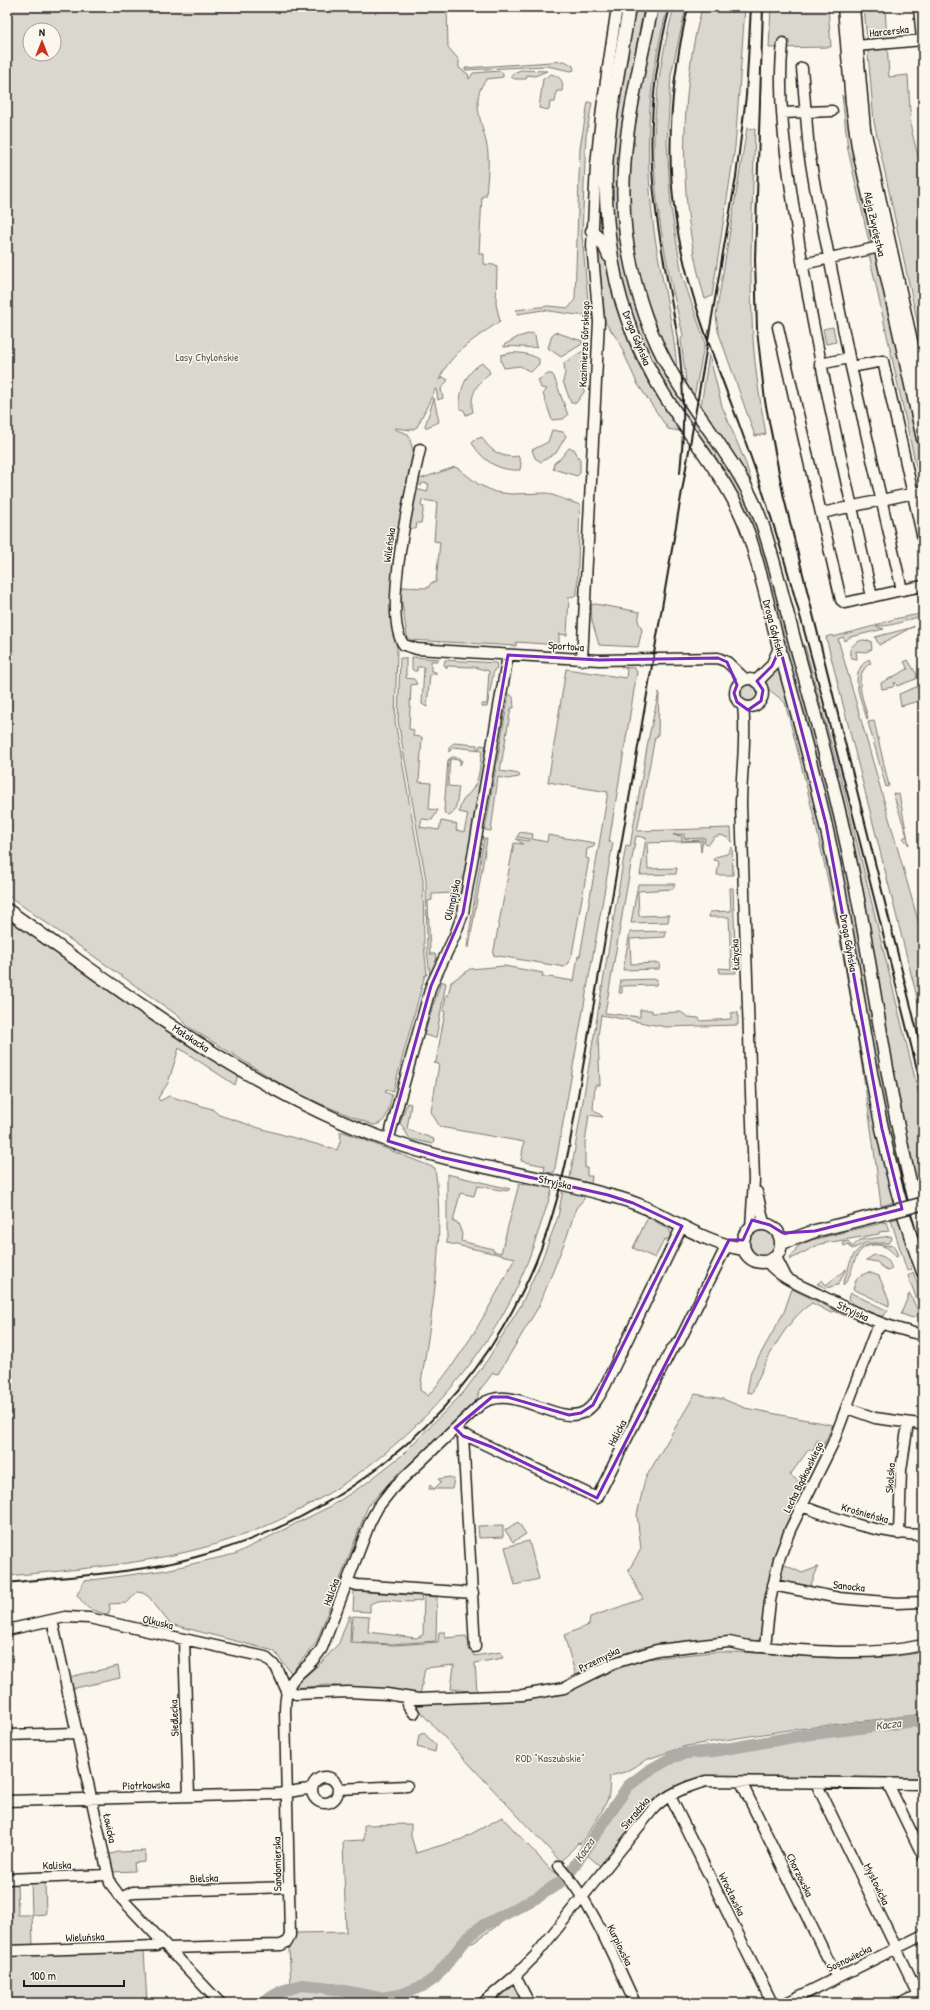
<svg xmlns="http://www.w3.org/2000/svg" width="930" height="2010" font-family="'Patrick Hand',sans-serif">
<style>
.green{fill:#dad7ce;stroke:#7b7a75;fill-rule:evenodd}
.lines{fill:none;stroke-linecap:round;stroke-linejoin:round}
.river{stroke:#afaca5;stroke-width:12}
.minor-casing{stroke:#1c1c1c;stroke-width:13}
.major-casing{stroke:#1c1c1c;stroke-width:15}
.minor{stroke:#fbf7ec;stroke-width:10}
.major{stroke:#fbf7ec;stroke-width:12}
.rail{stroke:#1c1c1c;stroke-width:2}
.major-bridge-casing{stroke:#1c1c1c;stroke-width:15;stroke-linecap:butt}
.major-bridge{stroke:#fbf7ec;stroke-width:12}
.marked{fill:none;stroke:#7b2cbf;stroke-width:3;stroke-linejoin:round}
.labels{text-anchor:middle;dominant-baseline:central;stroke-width:3;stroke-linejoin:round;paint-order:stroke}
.street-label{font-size:11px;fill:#1c1c1c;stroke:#fbf7ec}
.park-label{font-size:11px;fill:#555451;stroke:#fbf7ec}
.water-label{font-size:12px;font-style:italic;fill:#575653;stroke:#fbf7ec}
</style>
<rect width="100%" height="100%" fill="#fbf7ec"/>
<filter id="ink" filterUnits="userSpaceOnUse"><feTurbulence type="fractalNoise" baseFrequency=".025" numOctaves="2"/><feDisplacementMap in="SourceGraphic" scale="8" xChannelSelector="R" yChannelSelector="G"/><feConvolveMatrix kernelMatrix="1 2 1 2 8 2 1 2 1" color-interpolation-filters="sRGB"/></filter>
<g filter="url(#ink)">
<path class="green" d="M7 7H447L448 47 459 60V68L468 74 469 79 473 73 500 71 503 73V77L487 79C467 99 486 130 488 153 489 166 487 182 486 196H482L479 254H484V264L494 265 497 267 496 304 500 321C476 338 451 352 439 380L443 377 448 380 441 389 443 398 438 400 436 388 417 427 411 430 396 428 394 429 408 434 415 456 395 630 397 650 395 721 423 880 424 945 427 975H425L393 1092 386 1089 385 1092 392 1095C389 1106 388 1125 373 1125L321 1104 284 1086 189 1027 177 1015 7 895ZM30 30H54V54H30Z
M633 7H644L634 59 621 144 631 286 749 504 757 524 790 641 783 642 754 537 645 349 627 301 613 239 610 168 613 142Z
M656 7H668C646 84 644 159 655 238 662 282 674 325 677 370 638 305 620 221 632 145H635L632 132Z
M674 7H686L671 75 667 142 671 208 682 275 705 342 694 397 686 382 681 340 683 335C671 284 659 232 655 179 651 121 659 63 674 7Z
M702 7H745L735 147 712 296 705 299C682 222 680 140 691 61 693 43 698 25 702 7Z
M771 7H828L831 47 769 48Z
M864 7H885L889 77 908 75 911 128 923 177V348L874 122Z
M565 61 573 66 574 70 571 71 547 66 465 70V68Z
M521 70 547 71 535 76 527 75 526 79H515L511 77 513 73Z
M551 74C561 77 564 81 562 91H557L555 102H550L549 110 539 108 543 79Z
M842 95 848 107 874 244 870 246 848 150Z
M588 102 592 103 586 136 582 235 588 301 587 315H577L543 310 517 314 516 310 548 306 569 308 575 299 580 148Z
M747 128 755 129C753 192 749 255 752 318 753 357 759 396 766 434L755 436 718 331 716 315Z
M597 241 604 256 617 310 633 353 646 378 679 427V431L668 429 637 383 618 340 605 322Z
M877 253 923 461V489H921L869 254Z
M833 327 836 342 826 344 823 329Z
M555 332 582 341V344L561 357 548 348 552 335Z
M532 333 535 335 537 347C528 349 515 345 504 347V345L518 337Z
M586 349 587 369 584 392 576 403H571L563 381 565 373 564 363Z
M510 353C520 352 530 354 539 359V364L531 372 520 366 504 368 501 361V355Z
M709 354 722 406 746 464 757 500 737 460 710 422 701 406Z
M482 363 487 367 490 373C477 383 469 395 473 412L466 415 464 410 460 409C459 390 466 372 482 363Z
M548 374H552L554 377 568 415 563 419 552 420 543 394 547 389 541 388 538 380Z
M434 398 439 422 425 428V426Z
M552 430 563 432 566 436 556 453 541 462 535 458 532 450 548 442Z
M482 437C489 450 502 459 518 456L521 463 520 470C498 471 483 461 472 443L474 440Z
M569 448 574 449 580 460V473L577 476 553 469 554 463 561 458Z
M455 467 459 469 478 484 495 492 511 494 547 493 580 505 577 594 575 596 569 597 567 635 559 634V645L516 642V646L410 640 407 636 401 597 402 587 428 588 431 583 436 582 440 542 434 541 437 502 422 500 421 506 424 507 421 523H417L416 529 409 528 416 489 427 492 429 484 422 483 421 486 417 483V480Z
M595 604 640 612 638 621 642 630 638 647 599 645 592 621 591 605Z
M920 614 918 617C908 620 884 629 876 625L894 619Z
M874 626 884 629 850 637 845 641 843 637 838 639 923 938V1021L826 637 832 635 833 637Z
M914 626 879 645 875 637 914 627Z
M862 640 871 641 872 649 866 652 856 651 857 659 852 658C846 649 854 643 862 640Z
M805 646 844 790 923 1111V1196L918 1197 843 802 803 647Z
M792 649 841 834 909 1199 904 1200 894 1162 785 651Z
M412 657 439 659 438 661H431V671L436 672V674H430L427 707 422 704 424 667H417V671H414L412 669Z
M400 658H406V678L414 679 417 684 411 685 409 729 414 730 413 736 422 737 419 782 431 783 429 809 438 810 432 820 422 819 420 827 439 830 441 821 457 824 456 830 464 832 468 814 459 812C461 797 469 797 475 785 480 776 480 761 482 750L453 747 449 752V747L454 743 477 745V748L479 749 480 745 486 746 481 788 460 897 455 898 454 893 432 894V900L428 901 430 954H435L437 959 430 975 427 951 426 880 398 721Z
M869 659 871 663C851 674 864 701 868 718L867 719C861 699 847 673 869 659Z
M445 660 496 663 497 668 494 670 487 707H482V704H487L489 671 474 667 447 666V668L444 665Z
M779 660 826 847 885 1164 894 1202 881 1206C861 1036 830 868 785 703 777 694 769 693 763 681Z
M908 660 917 675 916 679 897 686 895 682 893 687 882 689 881 683 908 669 904 662Z
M621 667 634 668 637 672 609 842 613 843 554 1173 544 1172 545 1166 521 1161 524 1142 440 1127 431 1112 439 1064 434 1063 436 1062 445 1012 443 1011 446 995 448 996 451 982 470 969 504 966 543 973 542 976 574 981 578 956H580L608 792 548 782 566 669 626 678 627 669Z
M741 693a8 8 0 1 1 16 0a8 8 0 1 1-16 0Z
M921 685 923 690 922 700 901 706 899 694Z
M659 692 658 736 655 737 637 831 731 828 732 843 728 838 721 835 714 837 709 844 704 843 705 838 684 839V834L673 835 682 836V841L703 840 701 852 700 841 647 843 648 869 677 868 676 874 640 875 646 838 636 836 605 1013 640 1017V1010H652V1013L681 1012 688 1017 699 1018 701 1021 731 1019V1013L738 1012V1025L666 1027 601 1015 598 1036 600 1085H595L593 1109 603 1117 589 1115 585 1143V1168H587V1176H592L591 1184 570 1179 571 1172 626 845 630 846 649 736Z
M509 693 513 697 514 708H511L500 771 520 774 519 777 507 779 498 777 491 831 485 830Z
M874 721 889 786 886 787 868 722Z
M452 757 460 758 462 761 460 765V760L450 759 448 786 459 787C457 796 458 812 449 816L445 814 444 810 448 760Z
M893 793 899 794 909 845 903 838 907 836Z
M520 832 533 834 532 839 547 842 548 835 595 843 593 847 587 849 586 858 589 859 572 954 569 963 564 967 493 955 514 843 523 844 516 839 529 841 530 839 517 837Z
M484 838 487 839 469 947H467Z
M732 847 733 875H717L719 861 713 860 715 857 727 854Z
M638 884H675L673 889 638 891 639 916 669 915 668 922 631 923Z
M730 888H733L736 973H720L719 968 731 969 729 917H709L710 912 731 911Z
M7 916 238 1075 235 1085 179 1048 168 1083 158 1098 160 1101 169 1096 212 1109 219 1115 259 1128 337 1150 341 1139 340 1132H344L435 1168C446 1242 431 1317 420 1390L428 1396C464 1355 490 1307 515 1258L447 1243V1174L510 1189 507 1191 477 1186 474 1196 460 1193 453 1222 458 1223 462 1234 461 1241 493 1249V1251L501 1253 519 1184 553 1187C539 1230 525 1277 502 1316 442 1419 341 1504 226 1541 155 1564 80 1569 7 1576Z
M666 931 665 937 630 939 631 964 660 963 659 969 623 970 630 932Z
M657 979 656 985 622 986V993H619L621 980Z
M441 981 446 983 436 1038 424 1035Z
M407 1103 411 1104 407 1129 434 1139 433 1144 410 1139 400 1123Z
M563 1189 584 1194V1199L576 1208 567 1236 539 1306 498 1374 493 1373 479 1391 477 1400 401 1474 398 1473 368 1506 316 1643 291 1673 274 1651 170 1624 149 1597 143 1593 137 1592 127 1603 109 1604 110 1609 108 1615C88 1608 91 1613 77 1595L84 1581 166 1570 235 1554 331 1506 365 1484 401 1456 463 1393 488 1359 521 1305 542 1259 558 1217Z
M648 1217 670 1230V1238L664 1240 655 1258 633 1248Z
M900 1218 912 1262 910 1263 912 1269 907 1271 891 1220Z
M886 1222 889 1231 879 1232V1234L820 1244 789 1260 798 1246 812 1240Z
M748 1243a14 14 0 1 1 28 0a14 14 0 1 1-28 0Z
M891 1236 892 1239 889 1243H866L852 1249 848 1244 844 1246 843 1242 848 1241 852 1247 860 1240Z
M874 1244 894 1246 898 1256 896 1257C892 1251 886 1246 879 1245 850 1242 856 1275 843 1285V1283C851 1264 850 1246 874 1244Z
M874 1255C884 1255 889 1259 892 1269L887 1271 877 1262 866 1260Z
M846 1269 838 1285 826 1288 817 1284 822 1280 826 1285Z
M868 1272 879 1276 889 1300V1306L853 1289 857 1278Z
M913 1272 923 1298 922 1309 920 1308 908 1276Z
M792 1289 849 1317 834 1311 831 1313 812 1303C785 1320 764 1364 752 1393L747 1392 751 1371 784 1312Z
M851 1293 888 1311 883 1316H879L852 1304 849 1298Z
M909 1294H910L919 1313 913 1318 901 1314Z
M695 1394 723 1399 745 1408 833 1425 824 1444 817 1440 813 1451 809 1449 790 1475 806 1487C788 1523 774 1554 766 1594 762 1609 765 1625 760 1640L750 1642 731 1638 642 1647 576 1676 564 1635 589 1625 590 1617 643 1599 628 1571 641 1549 637 1515 645 1479Z
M450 1477 454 1479 452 1489H429L430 1485 434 1489 441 1482 438 1479Z
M518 1522 526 1534 513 1542 505 1530Z
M503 1525V1537L479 1538 478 1526Z
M529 1541 539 1579 515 1585 505 1547Z
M783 1564 802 1573 818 1567 810 1587 783 1582 780 1580Z
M354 1591 421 1596 422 1600C405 1606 385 1595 370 1604V1612L353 1611Z
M424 1596 437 1597 436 1641 391 1644 351 1642 353 1616 369 1617 368 1632 416 1638 423 1635Z
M349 1616H351L350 1643 395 1645 438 1642 439 1632H445V1638L466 1636 474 1656 501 1652 503 1658 475 1663 477 1692 451 1689 454 1665 425 1668 420 1695 346 1689 345 1687 328 1685 295 1688 296 1684 322 1662 339 1643Z
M713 1652C783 1651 853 1666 923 1652V1714L789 1730 686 1746 648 1759 625 1772 610 1776C609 1783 610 1792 608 1798 601 1815 591 1829 580 1844L578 1843 561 1862 415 1706 416 1703 478 1702 552 1696 567 1692 628 1664 644 1659Z
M118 1666 120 1678 71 1689 69 1677Z
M923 1723V1778L709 1776 686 1781 651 1802 600 1866 586 1854 630 1788 659 1768 678 1760 790 1740Z
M424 1733 436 1745 435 1752 417 1747 419 1735Z
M502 1817 551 1870 560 1875 551 1883 506 1910 513 1914 473 1943H470C460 1955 450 1970 438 1981 417 2000 385 2001 358 2001V2003H254L282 1988 291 1985 289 1949 296 1933 346 1932 343 1841 364 1840V1825L411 1824V1836L416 1853 462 1839Z
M145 1851V1862L134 1863 135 1871 111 1872 107 1855 118 1852Z
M31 1882H45L46 1914 32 1915 33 1946 7 1947V1883H17L18 1915H32Z
M144 1950 147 2003H7V1954Z
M514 1985 522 2003H493Z"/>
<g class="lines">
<path class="river" d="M262 2003 282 1991 302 1985 323 1987 380 1998 400 1995 425 1985 435 1978 468 1937 482 1926 538 1897 562 1881 573 1868 628 1786 648 1771 673 1757 686 1753 714 1751 805 1735 923 1720"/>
<defs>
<path id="minor" d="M919 7 922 40
M783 43C776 104 788 169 797 230 816 353 845 475 872 597
M856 46 923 40
M782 113 832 111
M803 264 880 247
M778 327 841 600 845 603 902 590 851 367 815 187 809 151 802 68
M820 364 849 358
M851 367 883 361 923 539
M420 449C412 484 381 618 404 645L417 649 599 660 718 658 727 662 745 679
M822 513 923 491
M902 590 923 586
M582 660 599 321 592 246 596 165 602 108 617 7
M735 693a14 14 0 1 1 28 0a14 14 0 1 1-28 0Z
M743 706C747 739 741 772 741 805L754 1180 751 1227
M388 1141 431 986 455 935 463 913 508 655
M757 1192 764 1223
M776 1257 786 1277
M767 1262C780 1278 800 1285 818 1294 853 1312 884 1327 923 1335
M847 1408 875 1418 919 1424
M460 1433 463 1436 475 1647
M463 1436H467L597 1498 671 1350 679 1342 726 1247
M802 1506C841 1521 881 1534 923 1535
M899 1534 901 1470 908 1423
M347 1582 357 1585 473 1593
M773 1585 839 1598 897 1603 923 1602
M52 1620 110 1883 121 1898 220 2003
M7 1630 65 1617 89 1618 265 1657 276 1667 286 1689
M184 1640 189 1796
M765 1647 770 1601 779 1559 790 1530 833 1443 875 1332 882 1324
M286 1689 296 1694 348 1692 387 1694 418 1699 523 1695 564 1688 614 1663 657 1650 729 1642 748 1646C807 1650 865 1658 923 1645
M408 1698V1705L414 1713
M7 1735 76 1733
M312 1790a13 13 0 1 1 26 0a13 13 0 1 1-26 0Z
M741 1782 837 1978
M816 1783 919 1995
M888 1784 923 1856
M338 1789 407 1786
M670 1796 772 2003
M7 1801 275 1794C288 1793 299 1789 312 1789
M559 1866C593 1904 613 1957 635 2003
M7 1879 107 1875
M121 1898 133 1892 289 1887
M168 1948 281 1945 287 1942 290 1935 285 1711C285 1670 305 1677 322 1648L370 1522 378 1507 393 1488 480 1405C514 1380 557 1429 586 1411 595 1405 600 1395 605 1386L682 1226
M7 1951 156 1946 163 1943
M515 1976 529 2003
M483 2003 515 1976 535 1956 653 1809C667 1794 686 1787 706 1781L923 1784
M786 2003 923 1935
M902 2003 923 1993"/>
<path id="major" d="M629 7C621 61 608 116 606 171 605 202 608 234 613 264 622 319 647 371 678 416 704 455 734 490 749 535 761 573 770 612 780 651 802 730 824 808 839 889 863 1017 877 1149 923 1272
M652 7C636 82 616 158 626 236 633 284 648 333 673 375 702 425 743 468 762 523 776 566 786 610 798 653 822 740 845 827 861 915 880 1020 893 1128 923 1230
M844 7 852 103 858 147 923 439
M853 7 864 129 923 395
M592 231 604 245 609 256
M757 681 772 666 780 648
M7 910C128 995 246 1089 387 1140 458 1166 534 1174 607 1195 620 1198 633 1202 646 1208 678 1223 709 1244 744 1249
M743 1243a19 19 0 1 1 38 0a19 19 0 1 1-38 0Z
M782 1243 815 1231 894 1211"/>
</defs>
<use href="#minor" class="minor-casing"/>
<use href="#major" class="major-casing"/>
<use href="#minor" class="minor"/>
<use href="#major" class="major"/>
<path class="rail" d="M670 7C653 71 647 137 655 202 660 249 671 294 678 340 684 384 685 429 680 473
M688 7C672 75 665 144 675 214 685 287 713 356 739 424 758 476 775 527 790 580 838 750 880 922 923 1093
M763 7 755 259 757 330 765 401 784 498 923 1055
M7 1583C70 1576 135 1574 196 1557 337 1520 458 1423 522 1292 545 1247 559 1198 569 1148L736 177 746 96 751 7"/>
<defs>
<path id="major-bridge" d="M894 1211 921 1204"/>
</defs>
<use href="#major-bridge" class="major-bridge-casing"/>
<use href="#major-bridge" class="major-bridge"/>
</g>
</g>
<path class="marked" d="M780 648 826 824 882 1129 902 1209 815 1231 783 1233 770 1225 752 1220 743 1240H729L597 1498 492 1447 463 1436 455 1428 492 1397H507L569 1415 581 1413 593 1405 682 1226 633 1203 608 1195 440 1157 388 1141 431 986 463 913 508 655 599 660 718 658 727 662 737 685 734 693 737 702 748 710 761 701 763 690 757 681 772 666Z"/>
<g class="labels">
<g class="street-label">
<text transform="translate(889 31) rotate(-6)">Harcerska</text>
<text transform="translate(875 224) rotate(77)">Aleja Zwycięstwa</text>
<text transform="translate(637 338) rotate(68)">Droga Gdyńska</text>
<text transform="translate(584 344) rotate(-88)">Kazimierza Górskiego</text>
<text transform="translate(389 545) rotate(-82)">Wileńska</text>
<text transform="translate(774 628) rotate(75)">Droga Gdyńska</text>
<text transform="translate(566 646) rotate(4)">Sportowa</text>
<text transform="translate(452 900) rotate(-77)">Olimpijska</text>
<text transform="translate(849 943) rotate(80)">Droga Gdyńska</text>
<text transform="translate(735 955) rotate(-92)">Łużycka</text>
<text transform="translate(191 1038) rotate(33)">Małokacka</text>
<text transform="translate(555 1182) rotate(13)">Stryjska</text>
<text transform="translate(853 1311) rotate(25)">Stryjska</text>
<text transform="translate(617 1433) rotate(-63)">Halicka</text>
<text transform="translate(803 1477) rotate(-64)">Lecha Bądkowskiego</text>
<text transform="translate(890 1478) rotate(-86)">Skolska</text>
<text transform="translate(865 1513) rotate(16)">Krośnieńska</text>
<text transform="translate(849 1586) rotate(6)">Sanocka</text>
<text transform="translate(331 1592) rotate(-70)">Halicka</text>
<text transform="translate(158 1622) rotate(13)">Olkuska</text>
<text transform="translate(599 1659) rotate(-26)">Przemyska</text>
<text transform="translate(174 1718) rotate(-92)">Siedlecka</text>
<text transform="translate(146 1785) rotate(-2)">Piotrkowska</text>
<text transform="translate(635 1813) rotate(-50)">Sieradzka</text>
<text transform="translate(110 1828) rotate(78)">Łowicka</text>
<text transform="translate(277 1864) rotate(-91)">Sandomierska</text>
<text transform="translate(57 1865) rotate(-2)">Kaliska</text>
<text transform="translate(800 1875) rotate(64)">Chorzowska</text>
<text transform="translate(204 1878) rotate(-2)">Bielska</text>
<text transform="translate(877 1884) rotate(64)">Mysłowicka</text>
<text transform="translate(732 1894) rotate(64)">Wrocławska</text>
<text transform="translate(85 1937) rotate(-2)">Wieluńska</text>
<text transform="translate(620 1945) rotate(64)">Kurpiowska</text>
<text transform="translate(849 1958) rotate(-26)">Sosnowiecka</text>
</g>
<g class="park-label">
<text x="207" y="357">Lasy Chylońskie</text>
<text x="550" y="1758">ROD "Kaszubskie"</text>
</g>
<g class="water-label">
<text transform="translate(888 1724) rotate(-7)">Kacza</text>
<text transform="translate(584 1850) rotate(-55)">Kacza</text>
</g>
</g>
<rect width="930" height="2010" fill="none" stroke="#fbf7ec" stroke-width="24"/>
<rect x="12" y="12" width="906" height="1986" fill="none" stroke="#1c1c1c" stroke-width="1.5" filter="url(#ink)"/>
<g transform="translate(42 42)"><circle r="19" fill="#fbf7ec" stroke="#a29f99"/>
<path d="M0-3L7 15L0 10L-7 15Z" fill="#c8321e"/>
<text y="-6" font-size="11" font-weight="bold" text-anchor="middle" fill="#1c1c1c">N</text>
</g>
<path d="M24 1980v6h100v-6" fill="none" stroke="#1c1c1c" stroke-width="2"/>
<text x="30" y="1980" font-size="12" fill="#1c1c1c" stroke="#fbf7ec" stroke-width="3" paint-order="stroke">100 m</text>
</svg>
